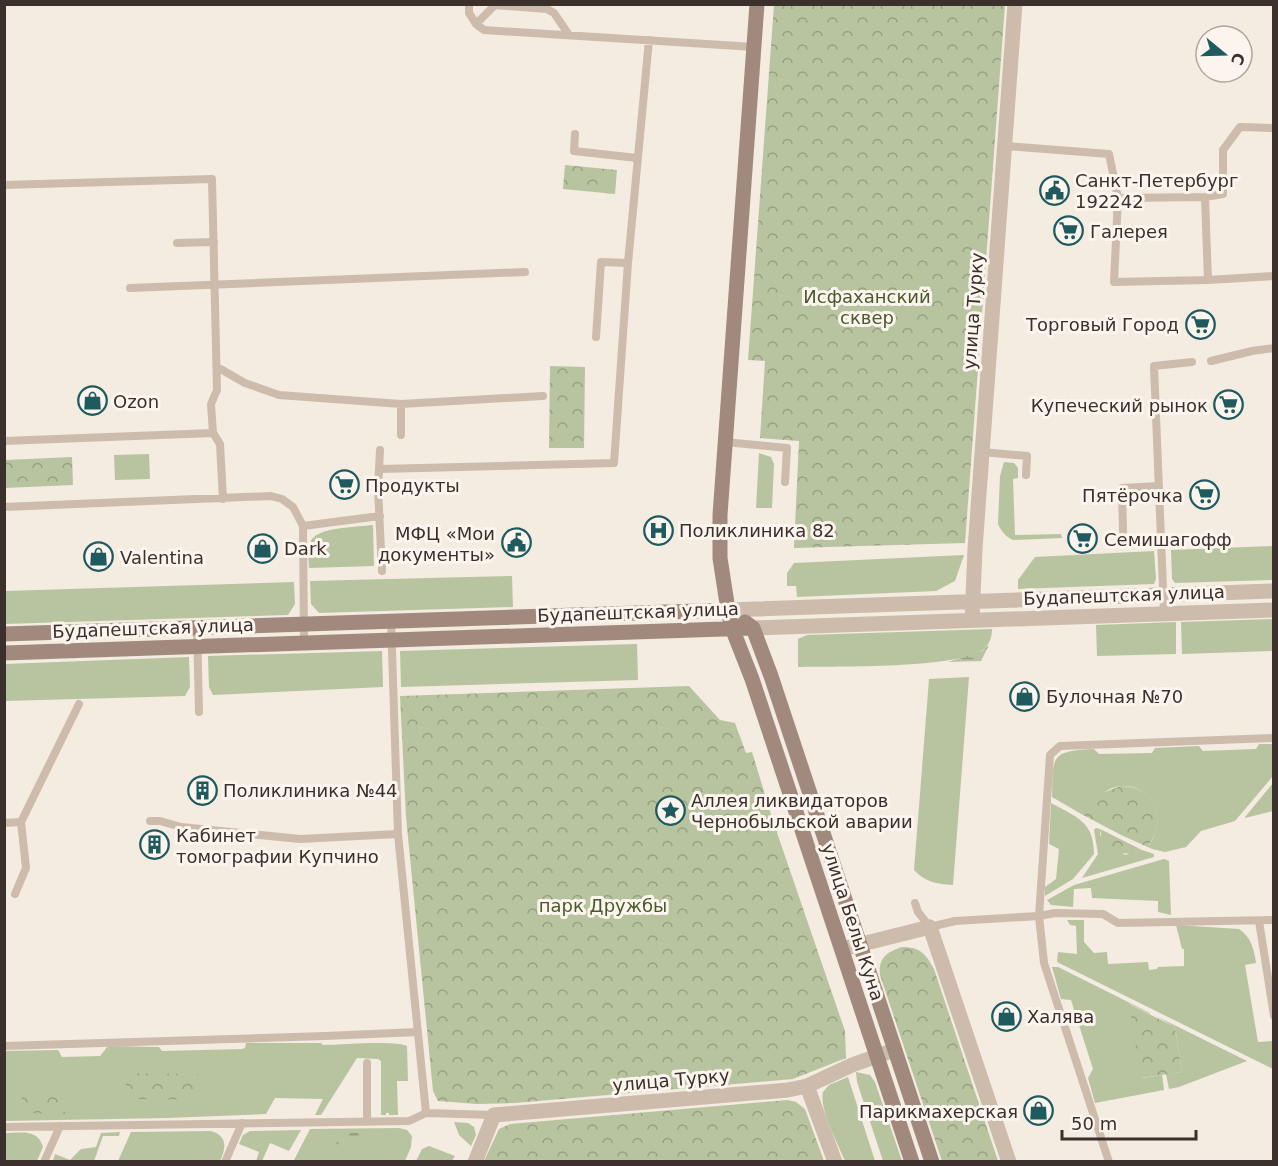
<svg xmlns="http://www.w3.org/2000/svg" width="1278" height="1166" font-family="'DejaVu Sans',sans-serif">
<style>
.grass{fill:#b8c4a0}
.forest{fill:url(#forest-firs)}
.wetland{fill:url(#wetland-marsh)}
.park{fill:url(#park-crowns)}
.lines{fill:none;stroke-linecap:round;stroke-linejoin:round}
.lane{stroke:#cdbbac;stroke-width:8}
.street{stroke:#cdbbac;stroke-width:15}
.secondary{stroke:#a18a7d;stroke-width:15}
.labels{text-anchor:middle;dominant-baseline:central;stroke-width:6;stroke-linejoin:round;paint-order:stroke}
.poi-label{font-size:18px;fill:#3b302b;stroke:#fbf5ee;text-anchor:start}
.park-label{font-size:18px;fill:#4a5a2e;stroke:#fbf5ee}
.street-label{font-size:18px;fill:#3b302b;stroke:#fbf5ee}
</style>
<defs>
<pattern id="forest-firs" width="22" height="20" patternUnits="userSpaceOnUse" patternTransform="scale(1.5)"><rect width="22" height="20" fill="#b8c4a0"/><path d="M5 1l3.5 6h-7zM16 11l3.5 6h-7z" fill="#97a083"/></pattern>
<pattern id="wetland-marsh" width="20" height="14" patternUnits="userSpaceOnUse" patternTransform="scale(1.5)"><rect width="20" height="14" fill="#b8c4a0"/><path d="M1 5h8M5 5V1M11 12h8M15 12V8" fill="none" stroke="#97a083"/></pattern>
<pattern id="park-crowns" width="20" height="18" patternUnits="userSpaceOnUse" patternTransform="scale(1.5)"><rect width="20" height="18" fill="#b8c4a0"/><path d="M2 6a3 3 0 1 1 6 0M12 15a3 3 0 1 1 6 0" fill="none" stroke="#97a083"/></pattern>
</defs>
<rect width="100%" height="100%" fill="#f4ebe1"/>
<path class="grass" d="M759 453 771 457 774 464 772 508H756Z
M149 454 150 479 115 480 114 455Z
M1004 462 1014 463 1018 468V478L1013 479 1015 535 1061 534 1062 538 1013 540C1006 537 1001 531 998 524L1000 476Z
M373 525 374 566 309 568C309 560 306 547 312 539 321 527 358 527 373 525Z
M1273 546V580L1175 583 1172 579 1171 550Z
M1154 551 1156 579 1154 584 1018 589V580L1035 557Z
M964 555 955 581 936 591 797 597 796 586H787V573L794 563Z
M512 576 513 607 319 613 311 604 310 581Z
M294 582 295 604 288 615 5 624V591Z
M1273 619V651L1182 654 1181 622Z
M1176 622V654L1097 656 1096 625Z
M992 629C992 636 990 644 984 649 960 669 835 666 798 667V639L807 635Z
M637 644 638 680 401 687 400 651Z
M382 651 383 687 213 695 209 687 208 656Z
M189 657 190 687 185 696 5 701V664Z
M969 677 953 885C937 884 925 882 914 870L929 679Z
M1259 744H1273V776L1235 821 1201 831 1186 847 1165 852 1152 849 1149 846C1162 825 1162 801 1138 789 1130 785 1119 785 1110 789 1098 794 1093 808 1083 815L1052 797C1053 756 1050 751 1094 749L1099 754 1152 753 1155 748 1199 746 1203 751 1256 749Z
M1273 783V811L1245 818V817Z
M1051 803C1076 817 1094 821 1094 854L1073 879 1045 896V887L1056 879 1059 849 1049 844Z
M1096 828 1100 829V835L1125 855 1142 850 1154 854V857L1082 878 1098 854 1094 830Z
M1164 859 1169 861 1171 915 1158 912V901L1092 898 1091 888 1074 889 1073 907 1051 905 1047 900 1074 885Z
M1067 920H1084V942L1094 953 1107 952 1108 964 1148 962 1149 970 1157 969 1158 967 1184 966V949H1182L1176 925 1239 929C1251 937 1254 949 1256 963L1245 965 1258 1042 1272 1041 1273 1047V1069L1057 962 1058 952 1077 954 1076 926 1070 925Z
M1052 967H1058L1150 1013V1014L1130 1004 1142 1078 1162 1075 1164 1090 1095 1103 1088 1078 1093 1069 1071 1000 1061 999Z
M1154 1015 1247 1061 1179 1087 1169 1089 1166 1074 1182 1072 1175 1027Z
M246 1043H321L323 1045C342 1045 393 1040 407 1046L408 1081H397L398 1115H389V1113H386V1115H381V1061L378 1059 357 1058 321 1115H315L323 1099 275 1098 266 1114 167 1118 5 1121 4 1051 58 1050 62 1057 100 1056 108 1046 159 1047 162 1051 242 1049 245 1048Z
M856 1072 870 1075 875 1082 902 1161H883L857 1082Z
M848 1077 875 1161H845C838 1144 819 1109 823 1092L829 1085Z
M454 1122 468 1123 474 1127 476 1135 471 1146 459 1135Z
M399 1128 407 1130 412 1136 411 1147 405 1161 293 1162 310 1129Z
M301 1130 289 1151 270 1143 262 1161H256L259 1152 239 1144 243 1135 250 1131Z
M211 1131C228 1136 226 1148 220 1161H118L131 1132Z
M120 1132 119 1136H103L94 1161 56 1162 53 1160 55 1154 70 1160 81 1149 96 1147 101 1133Z
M4 1133C20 1133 38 1128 43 1147L37 1161H5Z
M429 1146 455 1156 452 1161H416L422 1149Z"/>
<path class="forest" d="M343 1133H367L375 1137V1141C351 1148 337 1136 314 1155L307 1153 319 1137Z"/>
<path class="wetland" d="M989 645 981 661 948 662 982 651Z"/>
<path class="park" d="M774 5H1005L965 543 794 548 799 441 760 438 765 361 748 360Z
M565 165 617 170 615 194 563 189Z
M550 366 585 367 584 448H549Z
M72 457 73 485 5 488V460Z
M689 686 720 720 735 723 746 753 752 752 773 821 845 1031 846 1058 793 1079 515 1103 477 1104 438 1101 433 1091 406 817 400 696Z
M1121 786C1156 787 1168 817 1149 845L1152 849 1121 835 1083 815 1102 793Z
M1100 829 1142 850 1131 854 1113 852 1102 840Z
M902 947C920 947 926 954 934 969L998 1161H942L880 975C878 958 887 952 902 947Z
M1129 1004 1175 1027 1182 1072 1141 1078Z
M126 1073 198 1074V1100L126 1099Z
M22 1096 66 1097 65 1114 21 1113Z
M788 1100 796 1102 805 1109 824 1161H484L499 1129 510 1124Z"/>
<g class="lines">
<path class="lane" d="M469 4V13L476 24 484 30 754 47
M476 24 495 5 547 9 554 13 569 35
M575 134 574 151 637 158
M1005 146 1109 154 1118 198
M4 185 212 179 217 390 211 404 213 433 220 444 223 499
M1205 197 1223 194V150L1240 127 1274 128
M177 243 214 242
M1208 280 1205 197 1118 198 1114 282 1208 280 1274 276
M130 288 525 272
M596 337 601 262 628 263
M1211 361 1252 351 1274 348
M217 367 245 383 279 395 401 404 543 396
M401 404V435
M4 441 213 433
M725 442 787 448 785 482
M380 450 378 489 382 571
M982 452 1027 456 1026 475
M380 469 614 463 628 263 649 40
M4 507 271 496 282 499 293 507 303 526 304 642
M303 526 380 516
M1123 531 1122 488 1159 486
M1164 613 1154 366 1192 362
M391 620 398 834 426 1113 494 1115
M197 627 199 712
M150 821H160L181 827 300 839 398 834
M4 823 21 822
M15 894 26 868 21 822 79 704
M915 903 918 912 930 927 955 921 1039 916 1055 913 1103 914 1118 923 1274 920
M1259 921 1274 1016
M4 1046 325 1036 418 1032
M367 1063V1122
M4 1127 409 1121 426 1113
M44 1162 60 1126
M225 1162 242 1123
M1109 1162 1044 963 1039 916 1050 755 1060 746 1274 738"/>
<path class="street" d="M728 610 1274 591
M972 620 975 549 1015 4
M753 628 1274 610
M842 949 930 927 1009 1162
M807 1086 835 1162
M475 1162 494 1115 788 1090 807 1086 852 1065 894 1050"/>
<path class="secondary" d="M757 4 720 515V558L728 610 732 628 752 679 912 1162
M745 622 753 628 771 676 932 1162
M4 634 728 610
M4 653 753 628"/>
</g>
<defs>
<symbol id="civic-ring" viewBox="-11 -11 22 22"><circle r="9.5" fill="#fbf5ee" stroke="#1f5a5e" stroke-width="1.5"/><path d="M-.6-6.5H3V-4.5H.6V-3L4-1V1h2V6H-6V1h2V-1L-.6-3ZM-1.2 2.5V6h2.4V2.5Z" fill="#1f5a5e"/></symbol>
<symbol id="supermarket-ring" viewBox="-11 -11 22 22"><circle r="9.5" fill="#fbf5ee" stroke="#1f5a5e" stroke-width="1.5"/><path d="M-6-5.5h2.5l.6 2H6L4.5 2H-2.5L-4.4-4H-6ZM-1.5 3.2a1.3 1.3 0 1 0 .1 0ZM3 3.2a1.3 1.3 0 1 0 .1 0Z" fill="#1f5a5e"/></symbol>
<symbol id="shop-ring" viewBox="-11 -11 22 22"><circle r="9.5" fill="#fbf5ee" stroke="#1f5a5e" stroke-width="1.5"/><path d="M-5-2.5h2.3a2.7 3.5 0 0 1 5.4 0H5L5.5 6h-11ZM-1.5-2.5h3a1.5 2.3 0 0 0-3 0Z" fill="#1f5a5e"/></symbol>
<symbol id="hospital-ring" viewBox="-11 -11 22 22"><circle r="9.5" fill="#fbf5ee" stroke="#1f5a5e" stroke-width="1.5"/><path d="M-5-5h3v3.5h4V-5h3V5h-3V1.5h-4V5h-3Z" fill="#1f5a5e"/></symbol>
<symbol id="building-ring" viewBox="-11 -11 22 22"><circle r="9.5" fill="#fbf5ee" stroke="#1f5a5e" stroke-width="1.5"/><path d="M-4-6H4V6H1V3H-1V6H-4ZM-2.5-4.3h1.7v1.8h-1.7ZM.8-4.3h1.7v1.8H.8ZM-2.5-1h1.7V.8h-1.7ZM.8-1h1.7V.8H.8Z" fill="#1f5a5e"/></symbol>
<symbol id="sight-ring" viewBox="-11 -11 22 22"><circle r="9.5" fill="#fbf5ee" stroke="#1f5a5e" stroke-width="1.5"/><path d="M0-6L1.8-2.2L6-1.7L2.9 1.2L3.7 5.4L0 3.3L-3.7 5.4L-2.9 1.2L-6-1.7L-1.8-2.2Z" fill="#1f5a5e"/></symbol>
</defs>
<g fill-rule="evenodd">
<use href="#civic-ring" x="1038" y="174" width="33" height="33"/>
<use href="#supermarket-ring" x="1052" y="214" width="33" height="33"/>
<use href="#supermarket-ring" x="1184" y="308" width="33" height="33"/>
<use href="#shop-ring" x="76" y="384" width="33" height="33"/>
<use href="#supermarket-ring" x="1212" y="388" width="33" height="33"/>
<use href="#supermarket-ring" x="328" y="468" width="33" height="33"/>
<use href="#supermarket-ring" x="1188" y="478" width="33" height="33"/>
<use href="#hospital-ring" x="642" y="514" width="33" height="33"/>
<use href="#supermarket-ring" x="1066" y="522" width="33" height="33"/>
<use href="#civic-ring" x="500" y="526" width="33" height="33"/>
<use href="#shop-ring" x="246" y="532" width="33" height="33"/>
<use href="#shop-ring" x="82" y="540" width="33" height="33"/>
<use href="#shop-ring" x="1008" y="680" width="33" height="33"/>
<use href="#building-ring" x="186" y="774" width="33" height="33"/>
<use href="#sight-ring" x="654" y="794" width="33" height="33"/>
<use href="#building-ring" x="138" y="828" width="33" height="33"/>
<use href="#shop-ring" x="990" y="1000" width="33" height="33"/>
<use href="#shop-ring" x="1022" y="1094" width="33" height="33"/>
</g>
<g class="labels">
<g class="poi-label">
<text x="1075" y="180">Санкт-Петербург<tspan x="1075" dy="21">192242</tspan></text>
<text x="1090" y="231">Галерея</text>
<text x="1179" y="324" text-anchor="end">Торговый Город</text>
<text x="113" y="401">Ozon</text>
<text x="1208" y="405" text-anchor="end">Купеческий рынок</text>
<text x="365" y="485">Продукты</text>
<text x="1183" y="495" text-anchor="end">Пятёрочка</text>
<text x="679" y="530">Поликлиника 82</text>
<text x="495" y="533" text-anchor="end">МФЦ «Мои<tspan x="495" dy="21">документы»</tspan></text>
<text x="1104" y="539">Семишагофф</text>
<text x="284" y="548">Dark</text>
<text x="120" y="557">Valentina</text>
<text x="1046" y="696">Булочная №70</text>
<text x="223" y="790">Поликлиника №44</text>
<text x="691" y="800">Аллея ликвидаторов<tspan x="691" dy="21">Чернобыльской аварии</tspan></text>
<text x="176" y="835">Кабинет<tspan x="176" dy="21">томографии Купчино</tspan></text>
<text x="1027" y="1016">Халява</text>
<text x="1018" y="1111" text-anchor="end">Парикмахерская</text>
</g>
<g class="park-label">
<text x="867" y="296">Исфаханский<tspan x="867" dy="21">сквер</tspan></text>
<text x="603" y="905">парк Дружбы</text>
</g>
<g class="street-label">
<text transform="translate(973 311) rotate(-86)">улица Турку</text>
<text transform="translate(1124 595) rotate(-2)">Будапештская улица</text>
<text transform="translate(638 612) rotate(-2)">Будапештская улица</text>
<text transform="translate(153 628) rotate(-2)">Будапештская улица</text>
<text transform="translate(853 922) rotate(72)">улица Белы Куна</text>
<text transform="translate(671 1080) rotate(-5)">улица Турку</text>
</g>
</g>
<rect width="1278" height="1166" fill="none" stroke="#3b302b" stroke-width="12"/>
<g transform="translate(1224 54) rotate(109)"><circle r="28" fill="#fbf5ee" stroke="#aea6a0" stroke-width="1.5"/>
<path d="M0-4.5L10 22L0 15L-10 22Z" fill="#1f5a5e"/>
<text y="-9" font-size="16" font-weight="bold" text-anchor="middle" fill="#3b302b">С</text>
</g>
<path d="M1062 1130v9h134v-9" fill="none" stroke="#3b302b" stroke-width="3"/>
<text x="1071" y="1130" font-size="18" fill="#3b302b" stroke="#fbf5ee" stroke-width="4.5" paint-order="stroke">50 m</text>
</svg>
